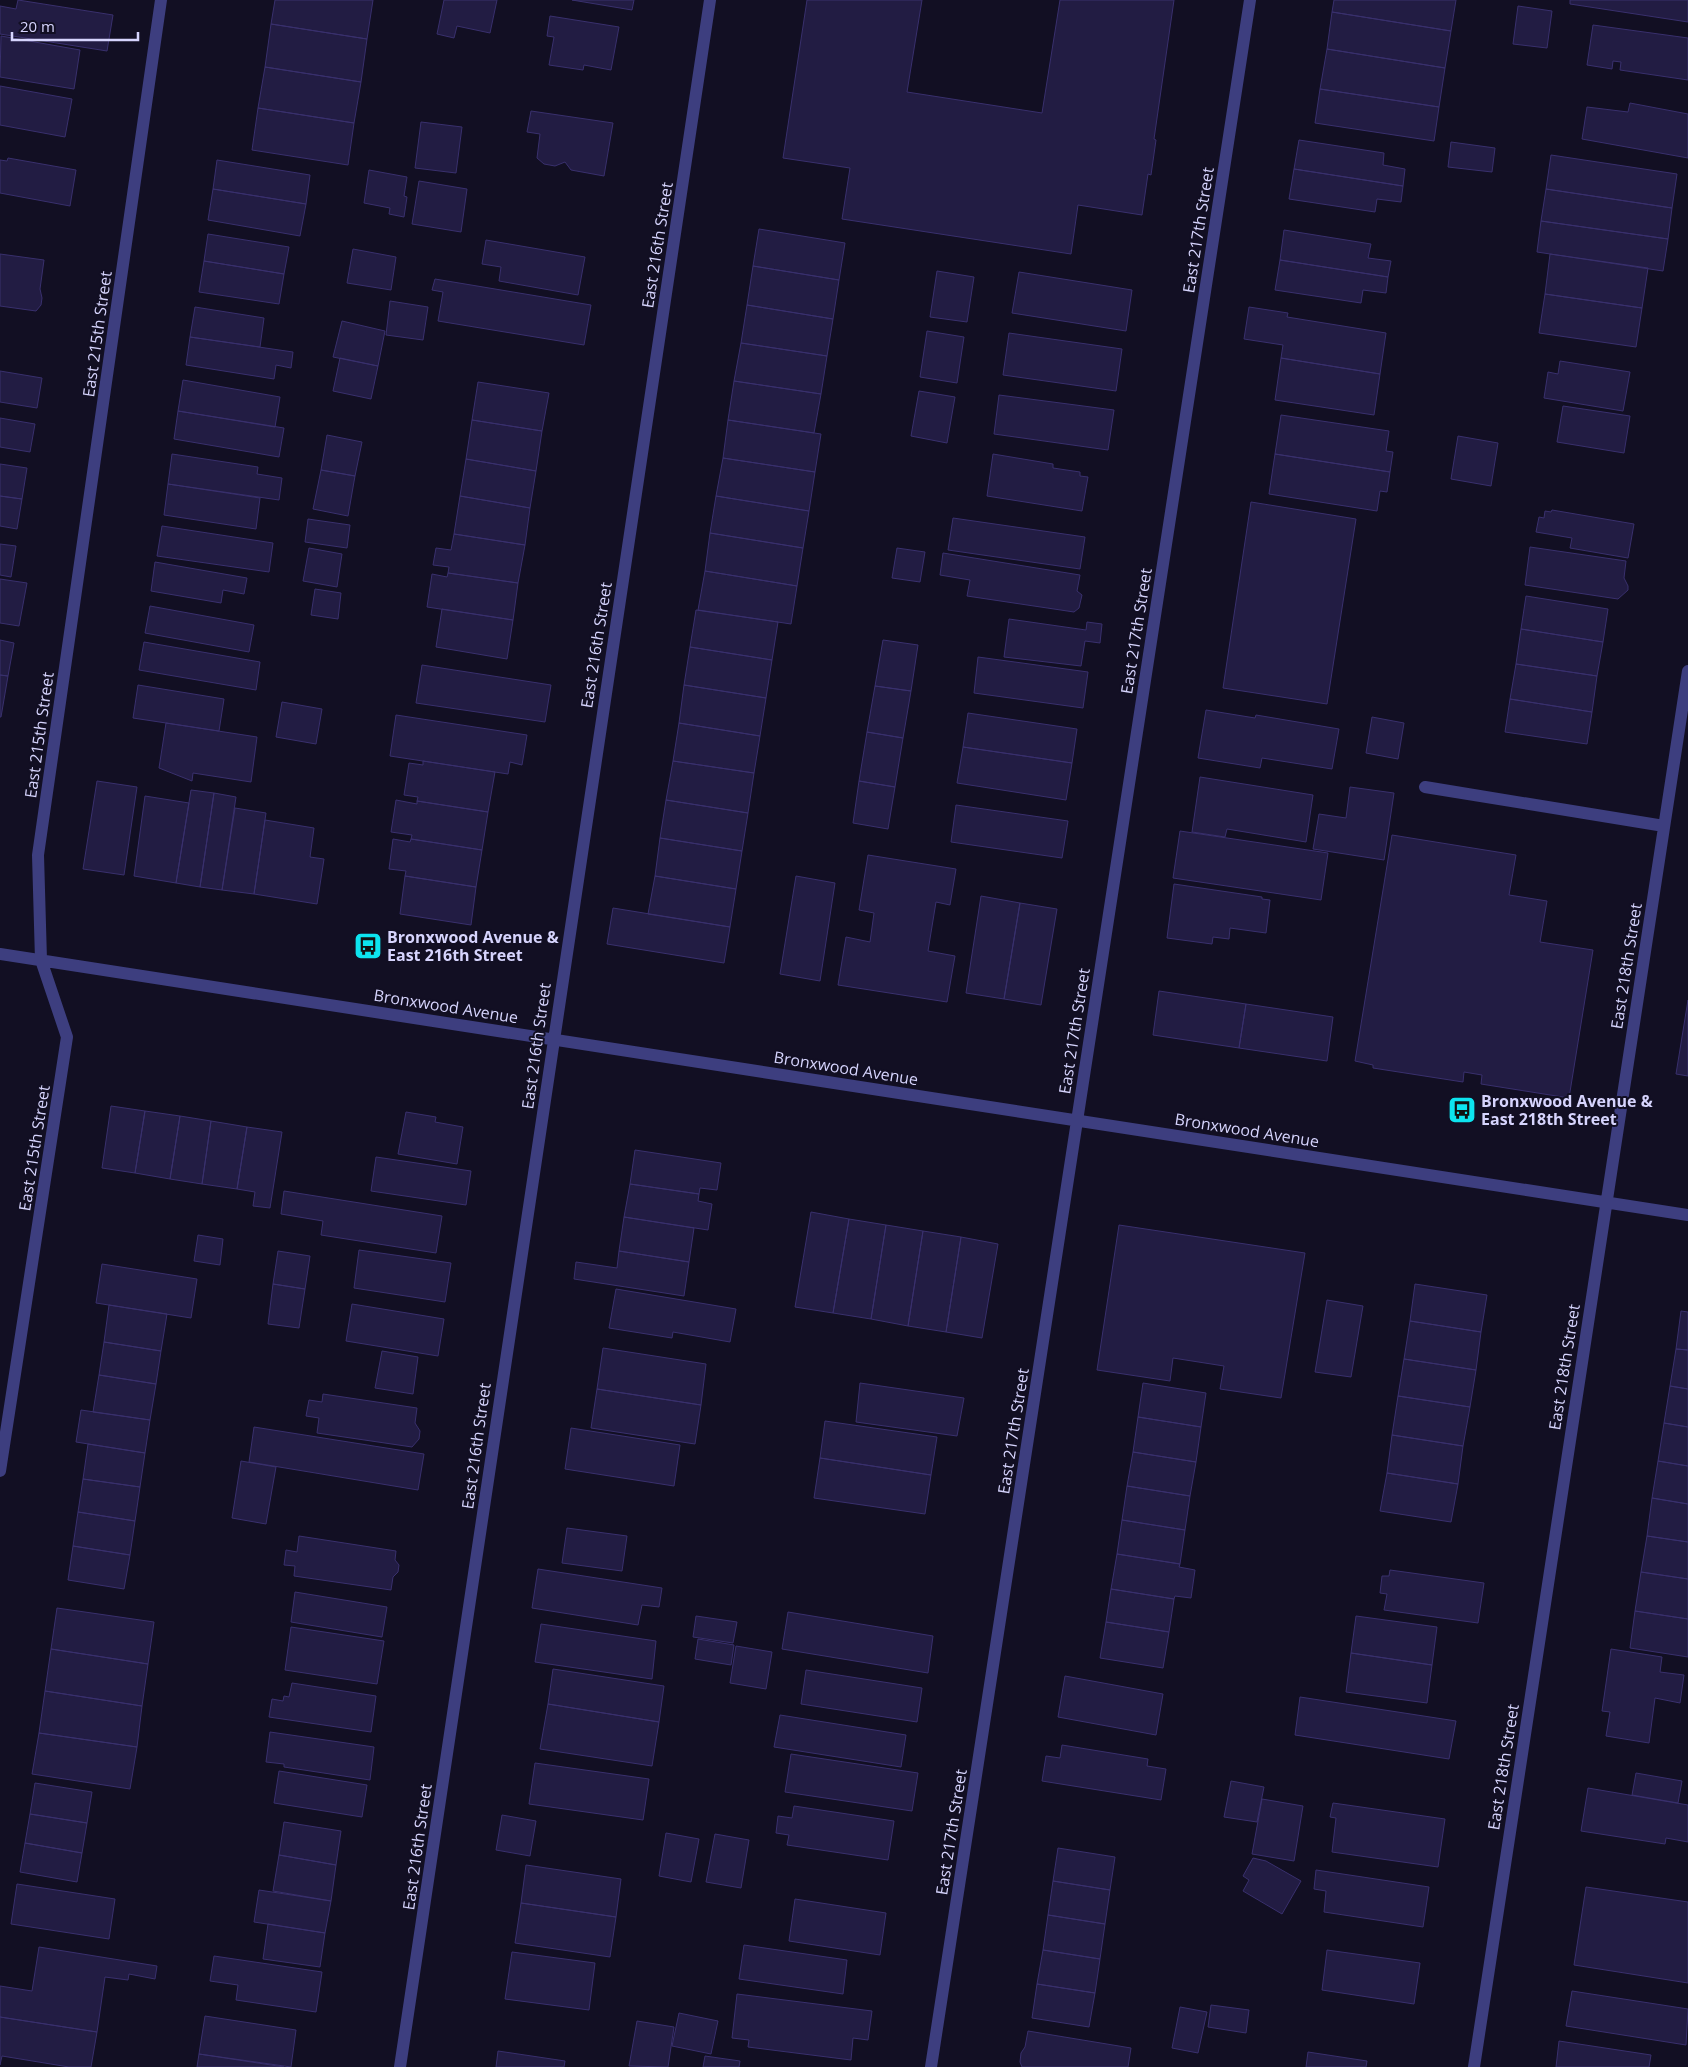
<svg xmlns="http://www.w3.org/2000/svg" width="1688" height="2067" font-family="'Open Sans',sans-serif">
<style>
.building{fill:#221c43;stroke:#39306d}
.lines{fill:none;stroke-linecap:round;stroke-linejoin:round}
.minor{stroke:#3d3e7f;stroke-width:12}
.labels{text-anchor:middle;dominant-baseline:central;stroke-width:4;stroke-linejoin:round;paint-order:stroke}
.street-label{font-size:16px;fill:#d6d4fd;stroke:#120f23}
.poi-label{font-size:16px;font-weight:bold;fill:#d6d4fd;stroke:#120f23;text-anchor:start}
</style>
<rect width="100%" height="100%" fill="#120f23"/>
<path class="building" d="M18 0 113 15 107 51 0 34V6L16 9Z
M275 0H373L367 39 271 24Z
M444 0H497L490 33 457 26 454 38 437 34Z
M572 0H634L632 10Z
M807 0H922L907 92 1042 113 1060 0H1174L1154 139 1156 140 1151 175 1148 174 1142 215 1078 205 1071 254 842 219 850 168 783 158Z
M1334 0H1456L1451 31 1332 12Z
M1570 0H1688V22L1570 4Z
M1518 6 1552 11 1547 48 1513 44Z
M1332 12 1451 31 1445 68 1327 49Z
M550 16 619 27 611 70 584 65 583 70 549 65 554 37 547 36Z
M271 24 367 39 361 82 265 67Z
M1593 25 1688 38V80L1620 70 1621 62 1613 61 1612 69 1587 65Z
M1 36 80 50 74 89 0 77Z
M1327 49 1445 68 1439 107 1320 89Z
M265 67 361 82 354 123 258 108Z
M0 86 72 99 65 137 0 125Z
M1320 89 1439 107 1434 141 1315 123Z
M1630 103 1688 114V158L1582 139 1587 107 1628 112Z
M258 108 354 123 348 165 252 150Z
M531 111 613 123 604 176 571 170 565 162 555 166 544 164 537 158 540 134 527 132Z
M421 122 462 127 456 173 415 168Z
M1299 140 1384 153 1383 165 1405 169 1403 186 1294 169Z
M1451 142 1495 148 1492 172 1448 167Z
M1551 155 1677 174 1672 208 1546 189Z
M8 158 76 170 70 206 0 193V160L7 161Z
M217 160 310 175 306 204 213 189Z
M1294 169 1403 186 1401 202 1377 199 1375 212 1289 199Z
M369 170 407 177 404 196 407 197 404 217 389 214 390 208 364 203Z
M419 181 467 189 461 232 412 224Z
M213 189 306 204 300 236 208 220Z
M1546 189 1672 208 1668 239 1541 221Z
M1541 221 1668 239 1663 271 1537 252Z
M759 229 845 243 839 280 753 266Z
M1284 230 1371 244 1368 258 1391 261 1388 277 1280 260Z
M208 234 289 247 284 274 204 261Z
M486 240 585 257 578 295 499 281 501 267 482 264Z
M353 249 396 257 391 290 347 283Z
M0 254 44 260 40 289 42 298 41 305 36 311 0 306Z
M1550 254 1648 268 1642 308 1545 294Z
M1280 260 1388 277 1386 293 1363 290 1361 303 1275 290Z
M204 261 284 274 279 304 199 292Z
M753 266 839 280 833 319 747 305Z
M937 271 974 277 967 322 930 317Z
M1019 272 1132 290 1126 331 1012 313Z
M435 279 591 305 584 345 438 321 443 292 432 290Z
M1545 294 1642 308 1636 347 1539 333Z
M390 301 428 307 423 340 386 335Z
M747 305 833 319 827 356 741 343Z
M195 307 264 318 260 347 190 337Z
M1249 307 1288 313 1287 317 1386 333 1380 374 1281 358 1283 345 1244 339Z
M342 321 385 331 378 366 333 357Z
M927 331 964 337 957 383 920 377Z
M1009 333 1122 349 1116 391 1003 375Z
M190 337 293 352 291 368 276 365 274 379 186 365Z
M741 343 827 356 821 394 734 381Z
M340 358 378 366 371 399 333 391Z
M1281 358 1380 374 1374 415 1275 400Z
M1560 361 1630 372 1623 411 1544 398 1548 372 1558 374Z
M0 371 42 378 37 408 0 402Z
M183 380 280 397 275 427 178 411Z
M734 381 821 394 814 433 728 420Z
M478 382 549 393 542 431 472 420Z
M919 391 955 397 947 443 911 436Z
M999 395 1114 410 1108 450 994 434Z
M1563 406 1630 416 1624 453 1557 442Z
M178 411 284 428 279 457 174 439Z
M1281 415 1389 431 1386 451 1393 452 1390 472 1275 454Z
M0 418 35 424 30 452 0 447Z
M472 420 542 431 536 471 466 459Z
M728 420 821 434 815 472 723 458Z
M327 435 362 442 355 476 321 470Z
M1458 436 1498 443 1491 486 1451 479Z
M172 454 258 467 257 474 282 478 279 500 168 484Z
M993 454 1053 464V468L1080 472V476L1088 477 1082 511 987 496Z
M1275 454 1390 472 1387 492 1380 491 1377 511 1269 494Z
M723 458 815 472 809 511 716 496Z
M466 459 536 471 530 508 460 496Z
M0 464 27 468 22 499 0 496Z
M321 470 355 476 348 516 313 509Z
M168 484 260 498 256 529 164 515Z
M0 496 22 499 17 529 0 526Z
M460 496 530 508 525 545 454 534Z
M716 496 809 511 803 548 710 533Z
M1251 502 1356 519 1327 704 1223 688Z
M1552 510 1634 524 1628 558 1570 548 1572 538 1536 532 1539 517 1544 518 1545 511 1551 512Z
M953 518 1085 537 1080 569 948 550Z
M308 519 350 525 347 548 305 542Z
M162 526 273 543 269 572 157 556Z
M710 533 803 548 797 586 705 571Z
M454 534 525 545 518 583 448 573 449 567 433 565 436 548 451 550Z
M0 544 16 546 11 577 0 575Z
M1530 547 1626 561 1624 578 1628 586V590L1618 599 1525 585Z
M309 548 342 554 337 587 303 581Z
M897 548 925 552 920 582 892 578Z
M943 553 1080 575 1077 591 1082 595 1079 608 1074 612 967 596 970 580 940 575Z
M155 562 247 578 244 594 223 590 221 603 151 591Z
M705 571 797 586 791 624 698 610Z
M448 573 518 583 513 620 427 607 432 574 447 577Z
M0 579 27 583 19 626 0 623Z
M315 589 341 593 338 619 311 615Z
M1526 596 1608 609 1603 642 1521 629Z
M150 606 254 625 249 652 145 633Z
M442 609 513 620 507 659 436 647Z
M696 610 778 622 772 660 690 647Z
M1009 619 1086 630 1087 622 1102 624 1100 643 1085 641 1081 666 1004 657Z
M1521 629 1603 642 1597 676 1516 664Z
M0 640 14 643 8 676 0 675Z
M883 640 918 645 911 691 875 686Z
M144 642 260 662 256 690 139 670Z
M690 647 772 660 766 698 684 685Z
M978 657 1088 672 1083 708 974 693Z
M1516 664 1597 676 1592 712 1510 699Z
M422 665 551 685 545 722 416 703Z
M0 675 8 676 1 717H0Z
M138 685 224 699 219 731 133 718Z
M684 685 766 698 760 736 679 723Z
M875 686 911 691 903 738 867 732Z
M1510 699 1592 712 1587 744 1505 732Z
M282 702 322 709 316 744 276 737Z
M1206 710 1255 718 1256 715 1339 729 1332 769 1262 758 1260 768 1198 758Z
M968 713 1077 729 1072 763 963 747Z
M396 715 527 735 522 765 510 762 508 774 390 756Z
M1372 717 1404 723 1398 759 1366 753Z
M166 723 257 737 251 782 193 773 192 781 159 768Z
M679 723 760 736 754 773 673 761Z
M867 732 903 738 895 787 859 781Z
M963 747 1072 763 1066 800 957 783Z
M423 761 495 772 488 812 417 801 418 797 404 795 409 763 423 765Z
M673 761 754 773 748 813 666 800Z
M1200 777 1313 795 1306 842 1227 829 1225 837 1192 832Z
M97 781 137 787 124 875 83 869Z
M859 781 895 787 888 829 853 823Z
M1350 787 1394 793 1384 860 1313 849 1319 814 1346 818Z
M191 790 214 793 200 887 176 883Z
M214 793 236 797 222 890 200 887Z
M145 796 189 803 176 883 134 876Z
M396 800 417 804V801L488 812 482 850 411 839 412 835 391 832Z
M666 800 748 813 742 851 660 838Z
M956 805 1068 821 1062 858 951 842Z
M235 808 266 813 254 894 222 890Z
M265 820 314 828 310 857 324 859 317 904 254 894Z
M1180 831 1328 853 1321 900 1173 878Z
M1392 835 1516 855 1509 895 1547 901 1540 942 1593 950 1569 1098 1481 1084 1482 1075 1464 1072 1463 1082 1373 1068V1065L1355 1061Z
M660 838 742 851 736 889 655 876Z
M393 839 410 842 411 839 482 850 476 887 405 876 406 871 389 869Z
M868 855 956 869 950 905 936 902 928 951 955 956 947 1002 838 985 846 937 870 942 874 913 859 910Z
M405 876 476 887 471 925 400 914Z
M655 876 736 889 730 927 648 914Z
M796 876 835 883 820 981 780 974Z
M1174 884 1262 897V899L1270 900 1266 933 1230 928 1229 939 1213 937 1212 944 1167 938Z
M981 896 1020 903 1004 999 966 993Z
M1020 903 1057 909 1041 1005 1004 999Z
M613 908 730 927 724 963 607 944Z
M1159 991 1246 1004 1239 1048 1153 1035Z
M1688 1000V1076L1676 1074Z
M1246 1004 1333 1017 1327 1061 1239 1048Z
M111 1106 145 1111 135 1173 102 1168Z
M145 1111 180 1116 170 1179 135 1173Z
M406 1112 436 1117 435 1122 463 1127 457 1164 398 1154Z
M180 1116 211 1121 202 1184 170 1179Z
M211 1121 247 1127 237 1189 202 1184Z
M247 1127 282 1132 270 1208 253 1206 255 1192 237 1189Z
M635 1150 721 1163 717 1190 700 1188 699 1194 630 1184Z
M376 1157 471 1171 466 1205 371 1191Z
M630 1184 699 1194 698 1201 712 1204 708 1230 624 1217Z
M284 1191 442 1216 436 1253 321 1235 323 1221 281 1214Z
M811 1212 849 1219 833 1313 795 1307Z
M624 1217 694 1228 689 1262 619 1251Z
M849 1219 886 1225 871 1319 833 1313Z
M886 1225 923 1231 908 1326 871 1319Z
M1119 1225 1305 1253 1281 1398 1220 1389 1224 1366 1173 1358 1170 1381 1097 1370Z
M923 1231 961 1237 946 1332 908 1326Z
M198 1235 223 1239 220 1265 194 1261Z
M961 1237 998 1244 982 1338 946 1332Z
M359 1250 451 1263 445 1302 354 1288Z
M278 1251 310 1256 305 1289 273 1284Z
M619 1251 689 1262 684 1296 574 1279 576 1262 617 1268Z
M102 1264 197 1279 191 1318 96 1303Z
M273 1284 305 1289 299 1328 268 1324Z
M1415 1284 1487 1295 1481 1332 1410 1321Z
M616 1289 736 1309 730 1342 673 1332 672 1338 609 1328Z
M1327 1300 1363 1306 1351 1377 1315 1372Z
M352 1304 444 1319 438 1356 346 1341Z
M109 1305 167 1314 161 1351 104 1342Z
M1681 1311 1688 1312V1350L1676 1349Z
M1410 1321 1481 1332 1476 1370 1404 1359Z
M104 1342 161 1351 156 1384 99 1375Z
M603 1348 706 1364 701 1405 597 1389Z
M1676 1349 1688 1350V1389L1670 1386Z
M382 1351 418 1357 413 1394 375 1388Z
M1404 1359 1476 1370 1470 1407 1398 1396Z
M99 1375 156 1384 150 1420 93 1412Z
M860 1383 964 1398 957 1436 856 1422Z
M1143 1383 1206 1393 1201 1427 1138 1417Z
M1670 1386 1688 1389V1427L1664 1423Z
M597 1389 701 1405 695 1444 591 1428Z
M323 1394 417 1408 415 1423 420 1431 419 1439 412 1447 317 1433 319 1418 306 1416 309 1400 322 1402Z
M1398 1396 1470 1407 1463 1446 1392 1435Z
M81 1410 150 1420 145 1453 76 1442Z
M1138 1417 1201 1427 1196 1462 1133 1452Z
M825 1421 937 1437 931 1475 820 1458Z
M1664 1423 1688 1427V1466L1658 1461Z
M254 1427 424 1454 418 1490 249 1462Z
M571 1428 680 1445 674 1486 565 1469Z
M1392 1435 1463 1446 1458 1484 1387 1473Z
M88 1444 145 1453 140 1487 83 1479Z
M1133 1452 1196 1462 1190 1496 1127 1486Z
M820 1458 931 1475 925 1514 814 1498Z
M241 1461 276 1467 266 1524 232 1518Z
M1658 1461 1688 1466V1504L1652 1498Z
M1387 1473 1458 1484 1451 1522 1380 1511Z
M83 1479 140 1487 135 1521 78 1512Z
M1127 1486 1190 1496 1185 1530 1122 1520Z
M1652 1498 1688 1504V1542L1647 1536Z
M78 1512 135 1521 130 1555 73 1546Z
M1122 1520 1185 1530 1180 1564 1117 1554Z
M567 1528 627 1536 622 1571 562 1563Z
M299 1536 396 1551 395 1560 399 1565 398 1572 393 1577 391 1590 294 1576 295 1566 284 1565 286 1550 297 1552Z
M1647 1536 1688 1542V1579L1641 1572Z
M73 1546 130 1555 124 1589 68 1580Z
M1117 1554 1180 1564 1179 1567 1195 1570 1191 1598 1175 1596 1174 1599 1111 1589Z
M538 1569 662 1588 659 1607 642 1605 638 1625 532 1608Z
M1390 1570 1484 1583 1478 1623 1384 1610 1387 1594 1380 1593 1382 1576H1389Z
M1641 1572 1688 1579V1619L1635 1611Z
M1111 1589 1174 1599 1169 1632 1106 1622Z
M295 1592 387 1607 382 1637 291 1622Z
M57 1608 154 1622 148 1664 51 1649Z
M1635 1611 1688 1619V1657L1630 1648Z
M788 1612 933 1636 928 1673 782 1649Z
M696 1616 737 1622 733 1643 693 1637Z
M1356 1616 1437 1627 1432 1665 1351 1653Z
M1106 1622 1169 1632 1163 1668 1100 1658Z
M541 1624 656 1641 652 1679 535 1662Z
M291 1627 384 1641 377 1684 285 1670Z
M698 1639 734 1645 731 1665 695 1659Z
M736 1646 772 1652 766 1689 730 1683Z
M51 1649 148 1664 142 1706 45 1691Z
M1611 1649 1662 1657 1660 1672 1684 1675 1680 1703 1655 1698 1649 1743 1606 1736 1610 1712 1602 1711Z
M1351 1653 1432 1665 1427 1703 1346 1692Z
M553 1669 664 1686 659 1722 548 1704Z
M806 1670 922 1688 917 1722 801 1704Z
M1065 1676 1163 1694 1156 1735 1058 1717Z
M292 1683 376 1696 371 1732 269 1717 272 1699 283 1701 284 1696 289 1697Z
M45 1691 142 1706 137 1747 39 1733Z
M1300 1697 1456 1721 1449 1759 1295 1735Z
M548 1704 659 1722 652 1766 540 1749Z
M780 1715 906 1735 901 1767 774 1747Z
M270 1732 374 1747 370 1780 284 1767V1764L266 1762Z
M39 1733 137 1747 130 1789 32 1774Z
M1062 1745 1148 1759 1147 1766 1166 1769 1161 1800 1042 1781 1046 1756 1060 1758Z
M791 1754 918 1773 912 1811 785 1792Z
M535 1763 649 1779 643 1820 529 1804Z
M279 1771 367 1785 362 1817 274 1803Z
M1636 1773 1682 1781 1678 1803 1632 1795Z
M1231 1781 1264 1787 1257 1822 1224 1817Z
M35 1783 92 1792 87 1823 30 1814Z
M1588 1788 1688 1805V1842L1666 1838 1665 1844 1581 1831Z
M1262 1799 1303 1806 1294 1861 1252 1854Z
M1333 1803 1445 1819 1438 1867 1332 1852 1336 1818 1330 1817Z
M794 1806 894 1821 888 1860 787 1845 789 1835 776 1833 778 1816 792 1818Z
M30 1814 87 1823 82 1853 25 1843Z
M502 1815 536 1821 530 1856 496 1850Z
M284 1822 341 1831 336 1865 279 1855Z
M666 1833 699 1839 691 1882 659 1876Z
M715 1834 749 1840 741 1888 706 1882Z
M25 1843 82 1853 77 1882 20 1872Z
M1058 1848 1115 1857 1110 1890 1053 1881Z
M279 1855 336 1865 331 1901 273 1891Z
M1253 1858 1266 1861 1301 1881 1282 1914 1243 1891 1249 1880 1243 1876Z
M526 1865 621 1879 616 1917 521 1903Z
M1316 1870 1429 1887 1423 1927 1324 1912 1326 1891 1314 1889Z
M1053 1881 1110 1890 1105 1924 1048 1915Z
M17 1884 115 1899 109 1939 11 1924Z
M1586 1887 1688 1902V1983L1574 1965Z
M259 1890 331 1901 325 1933 254 1922Z
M795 1899 886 1913 880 1955 789 1941Z
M521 1903 616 1917 610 1957 515 1943Z
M1048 1915 1105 1924 1100 1959 1043 1950Z
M268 1924 325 1933 320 1967 263 1959Z
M744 1945 847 1960 843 1994 739 1979Z
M39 1947 157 1966 155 1979 129 1974 128 1980 105 1977 97 2032 0 2017V1986L32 1991Z
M1043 1950 1100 1959 1095 1993 1037 1984Z
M1327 1950 1420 1963 1414 2004 1322 1990Z
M512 1952 595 1963 589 2010 505 1999Z
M214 1956 322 1972 316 2012 236 2000 238 1985 210 1981Z
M1037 1984 1095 1993 1089 2027 1032 2018Z
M1572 1991 1688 2009 1686 2045 1566 2026Z
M737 1994 872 2011 868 2040 853 2038 851 2060 748 2047 749 2040 732 2038Z
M1211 2005 1249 2010 1246 2033 1208 2027Z
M1180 2007 1207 2012 1198 2053 1172 2048Z
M679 2013 718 2021 711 2054 672 2046Z
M205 2016 296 2030 291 2067 199 2054Z
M0 2017 97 2032 91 2067H69L2 2056 0 2065Z
M637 2021 674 2027 668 2067 629 2066Z
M1028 2031 1131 2048 1128 2067H1022L1020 2062 1021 2053 1025 2047Z
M1559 2041 1651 2055 1649 2067H1556Z
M498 2051 565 2061 564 2067H496Z
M1308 2052 1367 2061 1366 2067H1306Z
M199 2054 284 2067H197Z
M705 2056 740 2061 739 2067H703Z"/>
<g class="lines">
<path class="minor" d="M1425 787 1664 826
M0 954 1688 1215
M0 1471 67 1037 41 960 38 855 161 0
M400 2067 710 0
M931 2067 1250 0
M1474 2067 1688 671"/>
</g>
<defs>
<symbol id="bus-square" viewBox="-11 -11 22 22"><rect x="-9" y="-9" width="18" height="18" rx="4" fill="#0de4ef" stroke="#120f23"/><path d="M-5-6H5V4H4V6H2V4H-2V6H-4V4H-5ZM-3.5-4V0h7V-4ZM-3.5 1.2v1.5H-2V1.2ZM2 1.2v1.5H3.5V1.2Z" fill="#111"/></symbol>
</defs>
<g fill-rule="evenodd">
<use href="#bus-square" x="352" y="930" width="32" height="32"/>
<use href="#bus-square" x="1446" y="1094" width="32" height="32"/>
</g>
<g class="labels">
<g class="street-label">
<text transform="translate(1198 230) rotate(-81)">East 217th Street</text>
<text transform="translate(657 245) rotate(-81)">East 216th Street</text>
<text transform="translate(97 334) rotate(-82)">East 215th Street</text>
<text transform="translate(1136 631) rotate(-81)">East 217th Street</text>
<text transform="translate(596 645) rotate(-81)">East 216th Street</text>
<text transform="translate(39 735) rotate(-82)">East 215th Street</text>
<text transform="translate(1626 966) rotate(-81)">East 218th Street</text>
<text transform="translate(446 1006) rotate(9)">Bronxwood Avenue</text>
<text transform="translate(1074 1031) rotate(-81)">East 217th Street</text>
<text transform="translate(536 1046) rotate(-82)">East 216th Street</text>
<text transform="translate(846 1068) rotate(9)">Bronxwood Avenue</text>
<text transform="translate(1247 1130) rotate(9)">Bronxwood Avenue</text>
<text transform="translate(34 1148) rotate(-81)">East 215th Street</text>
<text transform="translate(1564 1367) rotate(-81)">East 218th Street</text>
<text transform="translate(1013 1431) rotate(-81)">East 217th Street</text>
<text transform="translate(476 1446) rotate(-82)">East 216th Street</text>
<text transform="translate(1503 1767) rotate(-81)">East 218th Street</text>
<text transform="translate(951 1832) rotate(-81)">East 217th Street</text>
<text transform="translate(417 1847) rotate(-82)">East 216th Street</text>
</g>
<g class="poi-label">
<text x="387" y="937">Bronxwood Avenue &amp;<tspan x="387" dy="18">East 216th Street</tspan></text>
<text x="1481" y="1101">Bronxwood Avenue &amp;<tspan x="1481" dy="18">East 218th Street</tspan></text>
</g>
</g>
<path d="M12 32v8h126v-8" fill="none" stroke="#d6d4fd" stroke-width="2.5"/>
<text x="20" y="32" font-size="15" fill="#d6d4fd" stroke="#120f23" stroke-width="4" paint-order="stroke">20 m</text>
</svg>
